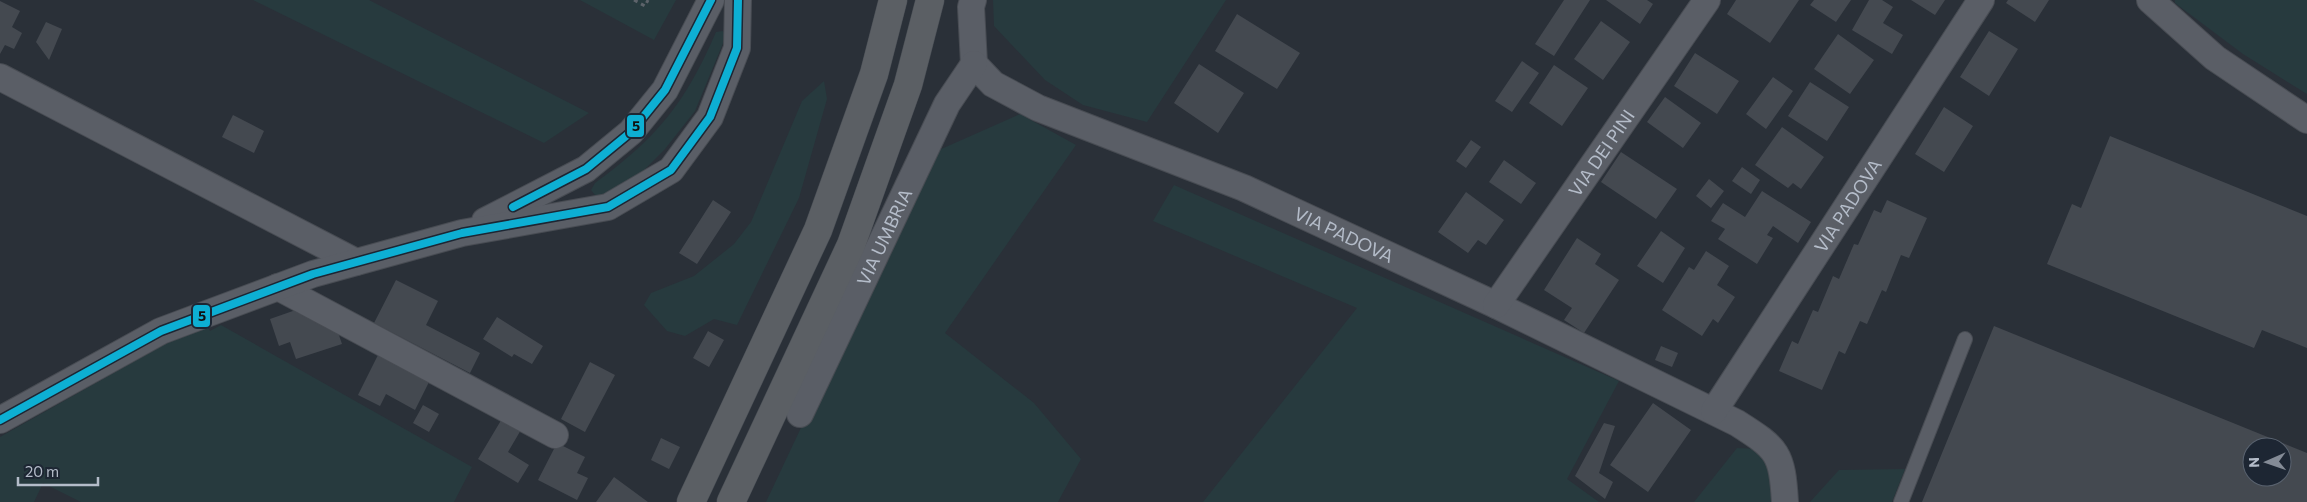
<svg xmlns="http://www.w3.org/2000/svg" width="2307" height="502" font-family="Commissioner,sans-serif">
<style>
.green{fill:#273a3e}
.building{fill:#444950;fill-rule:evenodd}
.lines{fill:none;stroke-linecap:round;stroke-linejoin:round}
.service-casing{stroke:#484c53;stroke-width:16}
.minor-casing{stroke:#484c53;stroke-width:28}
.trunk-casing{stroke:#474c53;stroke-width:29}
.path{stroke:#5d636a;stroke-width:3;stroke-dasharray:4 4;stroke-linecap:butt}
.service{stroke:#5a5e66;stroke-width:14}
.minor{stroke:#5a5e66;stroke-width:26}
.trunk{stroke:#5b5f64;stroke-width:28}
.bus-1-casing{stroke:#1d2633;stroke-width:11}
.bus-1{stroke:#0dafd3;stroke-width:8}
.labels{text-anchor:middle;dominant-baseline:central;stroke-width:4.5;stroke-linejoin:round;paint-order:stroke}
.street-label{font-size:18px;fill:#b4bcc9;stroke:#1d2633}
.line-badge{stroke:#1d2633;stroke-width:2}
.pale-badge-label{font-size:14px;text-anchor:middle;font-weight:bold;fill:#111}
</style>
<rect width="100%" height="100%" fill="#2a3038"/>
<path class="green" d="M253 0H369L589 113 544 143Z
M580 0H676L654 40Z
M993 0H1226L1147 122 1083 105 1045 80 994 26Z
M2175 0H2307V94L2243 54 2175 3Z
M723 31 726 36 695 111 665 149 639 175 601 195H595L591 190 595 183C657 138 686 102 716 32Z
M824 81 827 99 799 198 737 325 714 319 685 336 667 331 644 305 651 293 694 276 734 244 751 222 802 101Z
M1020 114 1076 145 945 333 1034 403 1081 459 1058 502H766L930 154Z
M1174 185 1619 381 1567 479 1599 502H1203L1357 308 1153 221Z
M207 325 210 331 221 325 472 467 454 502H81L43 483 34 502H0V437L165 344Z
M1737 448 1759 449 1775 471 1773 502H1694Z
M1905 469 1892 502H1810L1839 470Z"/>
<path class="building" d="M1564 0H1590L1554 56 1535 44Z
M1606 0H1647L1653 4 1640 24Z
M1736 0H1799L1770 43 1727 14Z
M1814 0H1851L1836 22 1810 5Z
M1869 0H1882L1893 7 1883 23 1903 35 1892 54 1852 30Z
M1911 0H1945L1935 15Z
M2008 0H2049L2035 22 2006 3Z
M0 1 20 11 12 27 22 33 14 49 5 45 0 54Z
M1237 14 1300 53 1277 89 1215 51Z
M1601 21 1630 42 1603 80 1574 59Z
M46 22 62 29 49 60 36 42Z
M1989 31 2018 49 1989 96 1960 77Z
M1838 34 1874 60 1850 94 1814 69Z
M1695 53 1739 81 1717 114 1674 86Z
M1522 61 1539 73 1512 112 1495 101Z
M1199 64 1244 93 1218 133 1174 103Z
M1554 65 1588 88 1562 126 1529 103Z
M1773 77 1793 91 1766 129 1746 114Z
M1810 82 1849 107 1827 141 1788 116Z
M1665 97 1701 123 1683 148 1647 122Z
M1944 107 1973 126 1944 172 1915 154Z
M233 115 264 131 254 153 222 137Z
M1782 127 1824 157 1801 189 1793 183 1788 188 1755 165Z
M2110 136 2307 216V348L2262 330 2254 348 2047 264 2072 204 2081 208Z
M1471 140 1481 147 1466 168 1456 161Z
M1621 152 1677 189 1656 219 1601 182Z
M1504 160 1536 183 1521 204 1489 182Z
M1742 167 1760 180 1751 194 1732 181Z
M1709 179 1724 191 1711 208 1696 196Z
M1762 191 1811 222 1798 243 1773 226 1767 235 1773 238 1757 264 1718 239 1725 229 1711 221 1723 203 1745 217Z
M1466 192 1504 220 1486 245 1478 240 1468 253 1438 232Z
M713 200 731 212 697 264 679 253Z
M1887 200 1927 218 1909 258 1901 255 1886 292 1882 290 1867 324 1860 321 1845 354 1839 351 1822 390 1779 371 1792 341 1798 344 1813 310 1818 312 1833 276 1839 279 1854 244 1858 245 1874 210 1881 213Z
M1661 231 1685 248 1663 283 1637 266Z
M1577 238 1601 254 1595 264 1619 280 1584 333 1564 320 1572 308 1544 290Z
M1706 251 1729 266 1717 285 1735 297 1718 323 1713 319 1702 336 1662 310 1689 267 1694 270Z
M396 280 438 301 426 325 480 353 470 373 374 323Z
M310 305 330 309 342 344 296 359 290 342 279 346 270 319Z
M497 317 543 346 532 364 514 354 512 357 483 339Z
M1994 326 2307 453V502H1922ZM2252 447H2282V477H2252Z
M708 331 724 340 709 367 693 358Z
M1661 346 1678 353 1672 367 1655 360Z
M380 351 431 378 415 410 386 394 380 406 358 395Z
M590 362 615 375 585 432 561 419Z
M1653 403 1691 430 1648 492 1610 465Z
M423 405 439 414 429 432 413 423Z
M506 412 525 423 508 452 529 465 518 483 478 459Z
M1604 423 1615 426 1599 473 1613 482 1605 499 1575 476Z
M661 438 680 447 669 469 651 460Z
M557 443 585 457 577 473 588 478 577 500 538 480Z
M614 477 648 502H596Z"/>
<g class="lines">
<defs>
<path id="service" d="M1901 502 1965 339"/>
<g id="minor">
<path d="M973 0 971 7 974 64"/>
<path d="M2150 0 2215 58 2307 120"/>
<path id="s1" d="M974 64 993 84 1038 108 1244 188 1496 305 1737 423C1778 449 1782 453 1785 502"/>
<path d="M0 77 356 262"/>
<path d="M485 221 586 169 631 132 665 90 711 0"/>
<path d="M278 287 555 435"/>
<path id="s2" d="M1496 305 1707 0"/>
<path id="s3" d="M1714 411 1981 0"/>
<path id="s4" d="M800 414 947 104 974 64"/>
<path d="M0 420 161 331 313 274 462 233 608 207 671 170 710 117 737 48 738 0"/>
</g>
<path id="trunk" d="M691 502 818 230 874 74 893 0
M731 502 851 245 908 85 930 0"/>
</defs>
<use href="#service" class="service-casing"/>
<use href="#minor" class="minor-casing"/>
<use href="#trunk" class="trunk-casing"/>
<path class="path" d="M634 0 645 6 648 0"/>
<use href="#service" class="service"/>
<use href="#minor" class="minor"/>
<use href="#trunk" class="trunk"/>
<defs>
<path id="bus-1" d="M513 207 586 169 631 132 665 90 711 0
M0 420 161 331 313 274 462 233 608 207 671 170 710 117 737 48 738 0"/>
</defs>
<use href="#bus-1" class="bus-1-casing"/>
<use href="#bus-1" class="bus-1"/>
</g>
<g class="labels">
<g class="street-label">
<text stroke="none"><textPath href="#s2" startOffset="185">VIA DEI PINI</textPath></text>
<text stroke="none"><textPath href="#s3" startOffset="245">VIA PADOVA</textPath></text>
<text stroke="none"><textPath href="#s1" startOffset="410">VIA PADOVA</textPath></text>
<text stroke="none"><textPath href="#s4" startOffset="196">VIA UMBRIA</textPath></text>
</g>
</g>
<g class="line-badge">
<rect x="626" y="114" width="19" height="24" rx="5" fill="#0dafd3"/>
<rect x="192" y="304" width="19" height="24" rx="5" fill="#0dafd3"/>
</g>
<g class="pale-badge-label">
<text x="636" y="131">5</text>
<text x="202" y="321">5</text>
</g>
<g transform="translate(2267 462) rotate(268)"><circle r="24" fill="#1d2633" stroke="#59626f"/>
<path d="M0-4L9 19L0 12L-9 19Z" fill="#848b96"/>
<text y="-8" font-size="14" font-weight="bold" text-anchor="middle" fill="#b4bcc9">N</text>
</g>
<path d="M18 477v8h80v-8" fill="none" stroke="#b4bcc9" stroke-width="2.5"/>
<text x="25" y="477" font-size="15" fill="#b4bcc9" stroke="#1d2633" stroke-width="4" paint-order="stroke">20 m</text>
</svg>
